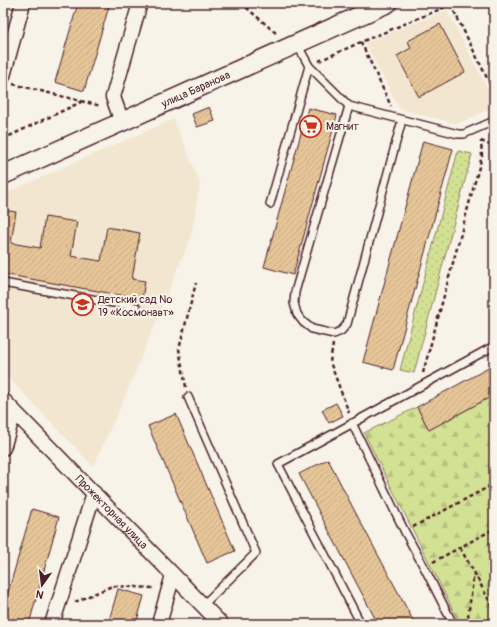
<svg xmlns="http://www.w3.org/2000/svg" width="497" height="627" font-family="Pangolin,sans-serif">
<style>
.built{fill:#f2e6d0}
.forest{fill:url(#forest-firs);stroke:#8e8060}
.park{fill:url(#park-dots);stroke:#8e8060}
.building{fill:url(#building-hatch);stroke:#4a1f2b}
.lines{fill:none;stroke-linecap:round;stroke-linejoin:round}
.service-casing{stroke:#4a1f2b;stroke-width:10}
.minor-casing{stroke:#4a1f2b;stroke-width:17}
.tertiary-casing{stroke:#4a1f2b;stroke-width:21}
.path{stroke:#4a1f2b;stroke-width:2.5;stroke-dasharray:4 3;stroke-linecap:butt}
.service{stroke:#f7f3e8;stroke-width:7}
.minor{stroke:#f7f3e8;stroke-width:14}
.tertiary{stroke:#f7f3e8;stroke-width:18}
.labels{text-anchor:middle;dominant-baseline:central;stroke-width:4;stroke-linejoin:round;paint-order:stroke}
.street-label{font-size:11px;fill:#4a1f2b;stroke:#f7f3e8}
.poi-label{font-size:11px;fill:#4a1f2b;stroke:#f7f3e8;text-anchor:start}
</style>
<defs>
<pattern id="forest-firs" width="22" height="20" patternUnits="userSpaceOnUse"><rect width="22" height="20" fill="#d3e194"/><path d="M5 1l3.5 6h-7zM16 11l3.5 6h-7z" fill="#b7c180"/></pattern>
<pattern id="park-dots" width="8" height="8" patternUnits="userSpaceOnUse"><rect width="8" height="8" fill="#d3e194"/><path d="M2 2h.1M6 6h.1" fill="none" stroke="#b7c180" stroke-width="1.8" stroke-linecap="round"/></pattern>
<pattern id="building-hatch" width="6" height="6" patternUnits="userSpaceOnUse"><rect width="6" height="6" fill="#e6c698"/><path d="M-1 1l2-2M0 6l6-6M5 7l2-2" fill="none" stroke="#c7aa83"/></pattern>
</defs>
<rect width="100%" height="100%" fill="#f7f3e8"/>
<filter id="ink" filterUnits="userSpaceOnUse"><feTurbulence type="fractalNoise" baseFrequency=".025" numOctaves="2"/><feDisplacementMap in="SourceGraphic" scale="8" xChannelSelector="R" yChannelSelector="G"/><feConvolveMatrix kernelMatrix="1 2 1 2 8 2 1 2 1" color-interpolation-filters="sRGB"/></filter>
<g filter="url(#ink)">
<path class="built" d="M447 10 494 101V107L464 121 459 123H453L400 109 365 43Z
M174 119 200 183 191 237 121 406 93 466 3 372V194Z"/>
<path class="forest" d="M494 395V623L492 624H460L364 433 417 407 429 430Z"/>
<path class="park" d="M458 151 472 154 414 373 400 370Z"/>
<path class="building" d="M78 3H110L84 91 55 82Z
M440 24 465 72 419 97 397 56 411 48 408 41Z
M209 107 215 121 197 127 192 114Z
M308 108 337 115 293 275 264 267Z
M423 141 453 149 393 370 363 362Z
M3 210 16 212 11 243 40 248 45 217 77 222 71 256 101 261 107 227 140 233 132 279 145 281 142 299 3 274Z
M494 365V395L429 430 417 407Z
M336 403 343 416 329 423 322 410Z
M176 414 235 551 207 563 148 426Z
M328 459 352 506 415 624H378L299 474Z
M32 509 59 517 29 624H3V610Z
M118 589 144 596 136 624H108Z"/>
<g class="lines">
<defs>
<path id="service" d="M297 44 309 66 349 106 458 134H464L494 121
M349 106 295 292 294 303 297 314 303 322 312 329 334 334 341 331 347 324 402 120
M270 204 309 66
M3 283 136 307
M188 397 256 553 202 606
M352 423 405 532 424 567 453 624
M361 624 278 464 494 346"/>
<g id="minor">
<path d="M3 76 23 3"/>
<path d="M122 122 113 97 140 3"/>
<path id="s1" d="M3 400 221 624"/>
<path d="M3 448 14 412"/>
<path d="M52 624 94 493"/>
<path d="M159 624 173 575"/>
</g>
<g id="tertiary">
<path id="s2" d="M3 175 388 3"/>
</g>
</defs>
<use href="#service" class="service-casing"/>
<use href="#minor" class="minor-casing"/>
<use href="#tertiary" class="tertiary-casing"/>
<path class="path" d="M241 3 277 34
M492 3 494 7
M451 5 494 92
M361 42 391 106
M319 61 361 42 455 3
M13 84 101 106
M3 139 81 102
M481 141 494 147
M333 344 330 362 349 413
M423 373 482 156 481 141
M186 387 179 349 196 283
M413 527 494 484
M460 548 474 572 494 610
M433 562 494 529
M75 602 112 586 154 588
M467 624 474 573"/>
<use href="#service" class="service"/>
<use href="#minor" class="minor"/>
<use href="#tertiary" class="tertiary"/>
</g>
</g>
<defs>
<symbol id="supermarket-ring" viewBox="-11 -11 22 22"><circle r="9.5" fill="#f7f3e8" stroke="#c8321e" stroke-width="1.5"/><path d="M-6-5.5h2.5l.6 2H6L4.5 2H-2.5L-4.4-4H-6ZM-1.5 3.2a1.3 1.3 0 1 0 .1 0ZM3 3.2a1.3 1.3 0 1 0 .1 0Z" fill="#c8321e"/></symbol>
<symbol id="school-ring" viewBox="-11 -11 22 22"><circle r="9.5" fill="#f7f3e8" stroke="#c8321e" stroke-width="1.5"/><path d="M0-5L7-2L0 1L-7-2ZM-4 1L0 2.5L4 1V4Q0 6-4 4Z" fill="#c8321e"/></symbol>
</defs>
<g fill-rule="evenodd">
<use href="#supermarket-ring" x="298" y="114" width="25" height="25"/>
<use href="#school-ring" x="70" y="292" width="25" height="25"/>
</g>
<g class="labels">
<g class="street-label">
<text stroke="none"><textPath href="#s2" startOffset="211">улица Баранова</textPath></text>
<text stroke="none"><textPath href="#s1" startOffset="156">Прожекторная улица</textPath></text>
</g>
<g class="poi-label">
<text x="326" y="126">Магнит</text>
<text x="98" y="299">Детский сад №<tspan x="98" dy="13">19 «Космонавт»</tspan></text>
</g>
</g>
<rect width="497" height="627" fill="none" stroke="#f7f3e8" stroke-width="16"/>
<rect x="8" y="8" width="481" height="611" fill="none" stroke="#4a1f2b" stroke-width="1.5" filter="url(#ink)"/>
<g transform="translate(42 585) rotate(194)" stroke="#f7f3e8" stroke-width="3" paint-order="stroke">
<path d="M0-3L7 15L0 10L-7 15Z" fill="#4a1f2b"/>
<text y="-6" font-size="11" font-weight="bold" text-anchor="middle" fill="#4a1f2b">N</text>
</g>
</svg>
